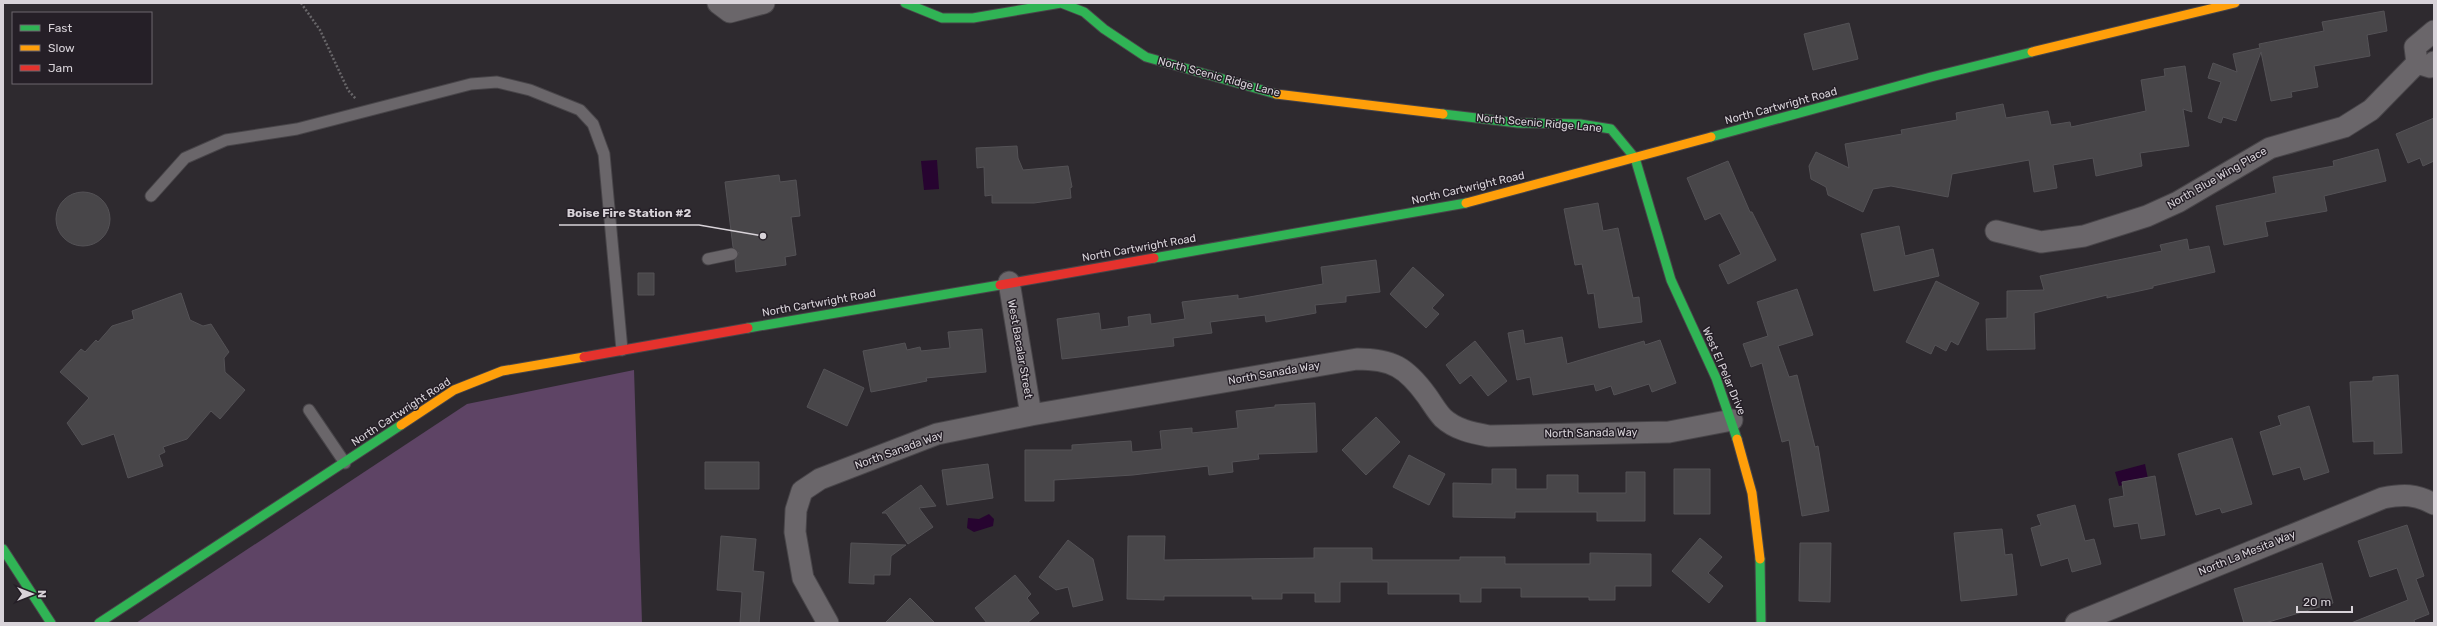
<svg xmlns="http://www.w3.org/2000/svg" width="2437" height="626" font-family="Rubik,sans-serif">
<style>
.green{fill:#5e4465}
.water{fill:#270430}
.building{fill:#484649;stroke:#545256}
.lines{fill:none;stroke-linecap:round;stroke-linejoin:round}
.lane-casing{stroke:#484549;stroke-width:13}
.street-casing{stroke:#484549;stroke-width:23}
.fast-casing{stroke:#484549;stroke-width:11}
.slow-casing{stroke:#484549;stroke-width:11}
.jam-casing{stroke:#484549;stroke-width:11}
.path{stroke:#686669;stroke-width:2.5;stroke-dasharray:2 2;stroke-linecap:butt}
.lane{stroke:#6a666a;stroke-width:11}
.street{stroke:#6a666a;stroke-width:21}
.fast{stroke:#30b455;stroke-width:9}
.slow{stroke:#ff9f0a;stroke-width:9}
.jam{stroke:#e5322d;stroke-width:9}
.labels{text-anchor:middle;dominant-baseline:central;stroke-width:3;stroke-linejoin:round;paint-order:stroke}
.street-label{font-size:11px;fill:#d8d3d9;stroke:#251f27}
.leader{fill:none;stroke:#d8d3d9;stroke-width:1.5}
.callout-dot{fill:#d8d3d9;stroke:#251f27;stroke-width:1.5}
.callout-label{font-size:12px;text-anchor:middle;font-weight:bold;fill:#d8d3d9;stroke:#251f27;stroke-width:3;stroke-linejoin:round;paint-order:stroke}
</style>
<rect width="100%" height="100%" fill="#2e2a2f"/>
<path class="green" d="M634 370 642 623H136L467 404Z"/>
<path class="water" d="M937 160 939 189 924 190 921 161Z
M2145 464 2148 479 2119 486 2115 472Z
M989 514 994 519 993 526 974 532 967 528 968 518 979 519Z"/>
<path class="building" d="M2384 11 2387 31 2367 35 2370 56 2314 66 2318 87 2291 92 2292 97 2271 101 2261 52 2236 121 2223 117 2221 123 2208 118 2221 82 2208 78 2213 63 2237 72 2233 54 2260 48 2259 44 2324 31 2322 22Z
M1849 23 1858 59 1813 70 1804 34Z
M2185 66 2192 112 2183 109 2189 146 2140 153 2142 166 2096 176 2093 158 2053 165 2057 188 2034 192 2029 160 1952 174 1948 197 1891 186 1873 189 1863 212 1828 195 1826 187 1811 179 1809 166 1816 152 1849 168 1845 144 1902 134 1901 130 1957 120 1956 113 2003 104 2006 118 2048 111 2051 125 2070 122 2071 127 2146 111 2141 80 2165 76 2164 69Z
M2434 118V161L2423 166 2420 158 2408 163 2396 134Z
M1017 146 1018 158 1023 170 1068 166 1072 187 1070 188 1071 198 1034 203H992V195L985 196 984 167 977 168 976 148Z
M2378 149 2386 181 2324 196 2327 211 2265 222 2268 236 2224 245 2216 206 2276 193 2273 177 2334 166 2333 161Z
M1728 161 1750 212H1752L1776 260 1728 284 1719 265 1741 254 1720 213 1705 220 1687 178Z
M779 175 780 182 796 180 800 216 791 217 796 255 785 257 786 265 736 272 735 260 739 253 733 247 725 182Z
M56 219a27 27 0 1 1 54 0a27 27 0 1 1-54 0Z
M1598 203 1603 231 1618 228 1633 298 1639 297 1642 322 1599 328 1594 293 1588 294 1582 264 1575 265 1564 209Z
M1899 226 1905 256 1933 249 1939 276 1874 291 1861 234Z
M2187 239 2189 250 2209 246 2215 272 2153 286V288L2107 298V295L2034 313 2035 349 1987 350 1986 319 2007 318V291L2044 290 2040 276 2162 251 2160 245Z
M1376 260 1380 292 1346 296V302L1315 305 1316 313 1266 322 1265 315 1210 322 1212 333 1173 338 1174 346 1062 359 1057 319 1099 313 1101 330 1129 326 1128 317 1150 314 1151 324 1185 319 1182 302 1238 295V299L1323 284 1321 267Z
M1413 267 1444 295 1432 308 1439 314 1426 328 1390 294Z
M638 273H654V295H638Z
M1936 281 1979 303 1958 345 1951 341 1946 351 1935 345 1931 354 1906 342Z
M1797 289 1813 335 1778 346 1789 377 1797 375 1815 447 1818 446 1829 511 1802 516 1789 440 1782 442 1762 363 1751 367 1743 344 1768 336 1757 302Z
M181 293 190 320 203 326 211 324 229 352 224 358 225 372 245 390 220 419 211 411 187 439 163 447 165 452 159 455 163 466 128 478 114 434 82 445 67 423 89 398 60 372 81 349 85 352 96 340 98 342 112 326 134 319 132 311Z
M982 329 986 372 926 378 927 381 871 392 863 351 905 343 907 350 920 347 921 351 950 348 948 332Z
M1523 330 1525 344 1562 337 1567 364 1644 341 1645 345 1660 340 1676 383 1652 392 1649 384 1614 395 1611 386 1596 391 1594 384 1533 395 1530 377 1517 380 1508 333Z
M1475 341 1507 381 1488 396 1471 375 1460 384 1446 365Z
M824 369 864 388 847 426 807 407Z
M2398 375 2402 453 2374 454V441L2353 442 2350 382 2373 381V377Z
M1315 403 1317 452 1258 454 1259 459 1232 462 1233 472 1209 475 1208 466 1133 475 1054 480V501H1025V450H1072V445L1131 441 1132 452 1162 449 1160 431 1192 428V433L1238 428 1236 411 1275 407V405Z
M2309 406 2329 472 2304 480 2300 467 2273 475 2260 432 2281 425 2278 416Z
M1376 417 1400 442 1366 475 1342 450Z
M2232 438 2252 504 2222 513 2220 508 2196 515 2178 454Z
M1409 455 1445 474 1429 505 1393 487Z
M705 462H759V489H705Z
M988 464 993 498 947 505 942 470Z
M1492 469H1516V489H1547V475H1578V493H1626V472H1645V521H1597V512H1515V518L1453 517V483L1492 484Z
M1674 469H1710V514H1674Z
M2155 476 2165 535 2141 539 2138 523 2114 527 2109 499 2124 496 2122 482Z
M921 485 936 506 919 508 933 527 908 544 886 513H882Z
M2075 505 2085 541 2094 539 2101 564 2072 572 2068 558 2041 566 2031 528 2041 525 2037 515Z
M2407 525 2424 576 2416 579 2429 614 2414 620 2415 623H2351L2408 600 2397 568 2370 577 2358 541Z
M2002 529 2005 555 2012 554 2017 595 1961 601 1954 533Z
M721 536 756 539 753 571 764 572 759 623H740L742 592 717 590Z
M1128 536H1165L1164 560 1314 558V548H1372V560H1460V557H1505V564H1590V553L1651 554V586H1615V600H1589V597H1521V588H1481V602H1460V594H1388V582H1340V602H1315V593H1282V599H1252V596H1164V600L1127 599Z
M1700 538 1722 557 1708 573 1723 586 1709 603 1672 571Z
M1068 540 1093 559 1103 600 1073 607 1068 587 1056 590 1039 577Z
M851 543 906 545 891 556 890 575H874V584L849 583Z
M1800 543H1831L1830 602 1799 601Z
M2322 563 2333 603 2265 623H2244L2234 589Z
M1015 575 1031 594 1027 598 1039 613 1027 623H987L975 608Z
M910 598 935 623H885Z"/>
<g class="lines">
<defs>
<path id="lane" d="M151 196 185 158 226 140 297 129 471 84 497 82 530 90 580 110 593 124 604 154 622 350
M708 259 732 254
M309 410 345 463"/>
<path id="street" d="M718 3 730 12 764 3
M2417 63 2415 47 2434 31
M2417 63 2430 67 2434 62
M1996 231 2041 242 2084 236 2147 216 2178 202 2270 148 2344 127 2371 110 2417 63
M1009 282 1031 415
M828 623 803 578 795 532 796 510 802 491 820 479 937 434 1031 415 1357 359C1392 359 1406 367 1427 396 1432 403 1437 412 1443 418 1456 430 1473 433 1489 436L1669 432 1732 420
M2076 623 2383 498C2403 494 2416 494 2434 504"/>
<path id="fast" d="M905 3 942 18H973L1061 3 1084 12 1104 29 1146 57 1276 94
M1443 114 1518 123 1580 124 1611 129 1635 158 1671 280 1716 378 1737 439
M1711 137 1931 77 2032 52
M1154 258 1466 203
M748 328 1000 285
M3 549 51 623
M1760 559 1761 623
M99 623 401 425"/>
<path id="slow" d="M2032 52 2235 3
M1276 94 1443 114
M1466 203 1711 137
M401 425 454 390 502 371 584 357
M1737 439 1752 493 1760 559"/>
<path id="jam" d="M1000 285 1154 258
M584 357 748 328"/>
</defs>
<use href="#lane" class="lane-casing"/>
<use href="#street" class="street-casing"/>
<use href="#fast" class="fast-casing"/>
<use href="#slow" class="slow-casing"/>
<use href="#jam" class="jam-casing"/>
<path class="path" d="M301 3 320 30 348 90 356 99"/>
<use href="#lane" class="lane"/>
<use href="#street" class="street"/>
<use href="#fast" class="fast"/>
<use href="#slow" class="slow"/>
<use href="#jam" class="jam"/>
</g>
<g class="labels">
<g class="street-label">
<text transform="translate(1219 77) rotate(15)">North Scenic Ridge Lane</text>
<text transform="translate(1781 106) rotate(-15)">North Cartwright Road</text>
<text transform="translate(1539 123) rotate(5)">North Scenic Ridge Lane</text>
<text transform="translate(2217 178) rotate(-30)">North Blue Wing Place</text>
<text transform="translate(1468 188) rotate(-13)">North Cartwright Road</text>
<text transform="translate(1139 248) rotate(-10)">North Cartwright Road</text>
<text transform="translate(819 303) rotate(-10)">North Cartwright Road</text>
<text transform="translate(1020 349) rotate(80)">West Bacalar Street</text>
<text transform="translate(1724 371) rotate(67)">West El Pelar Drive</text>
<text transform="translate(1274 373) rotate(-10)">North Sanada Way</text>
<text transform="translate(401 412) rotate(-33)">North Cartwright Road</text>
<text transform="translate(1591 433) rotate(-1)">North Sanada Way</text>
<text transform="translate(899 450) rotate(-20)">North Sanada Way</text>
<text transform="translate(2247 553) rotate(-22)">North La Mesita Way</text>
</g>
</g>
<path class="leader" d="M763 236L699 225H559"/>
<circle class="callout-dot" cx="763" cy="236" r="4"/>
<g class="callout-label">
<text x="629" y="217">Boise Fire Station #2</text>
</g>
<rect width="2437" height="626" fill="none" stroke="#d8d3d9" stroke-width="8"/>
<rect x="12" y="12" width="140" height="72" fill="#251f27" stroke="#6d676e"/>
<rect x="20" y="25" width="20" height="6" fill="#30b455" stroke="#6d676e"/>
<text x="48" y="32" font-size="12" fill="#d8d3d9">Fast</text>
<rect x="20" y="45" width="20" height="6" fill="#ff9f0a" stroke="#6d676e"/>
<text x="48" y="52" font-size="12" fill="#d8d3d9">Slow</text>
<rect x="20" y="65" width="20" height="6" fill="#e5322d" stroke="#6d676e"/>
<text x="48" y="72" font-size="12" fill="#d8d3d9">Jam</text>
<g transform="translate(32 594) rotate(90)" stroke="#251f27" stroke-width="3" paint-order="stroke">
<path d="M0-3L7 15L0 10L-7 15Z" fill="#d8d3d9"/>
<text y="-6" font-size="11" font-weight="bold" text-anchor="middle" fill="#d8d3d9">N</text>
</g>
<path d="M2297 606v6h55v-6" fill="none" stroke="#d8d3d9" stroke-width="2"/>
<text x="2303" y="606" font-size="12" fill="#d8d3d9" stroke="#251f27" stroke-width="3" paint-order="stroke">20 m</text>
</svg>
